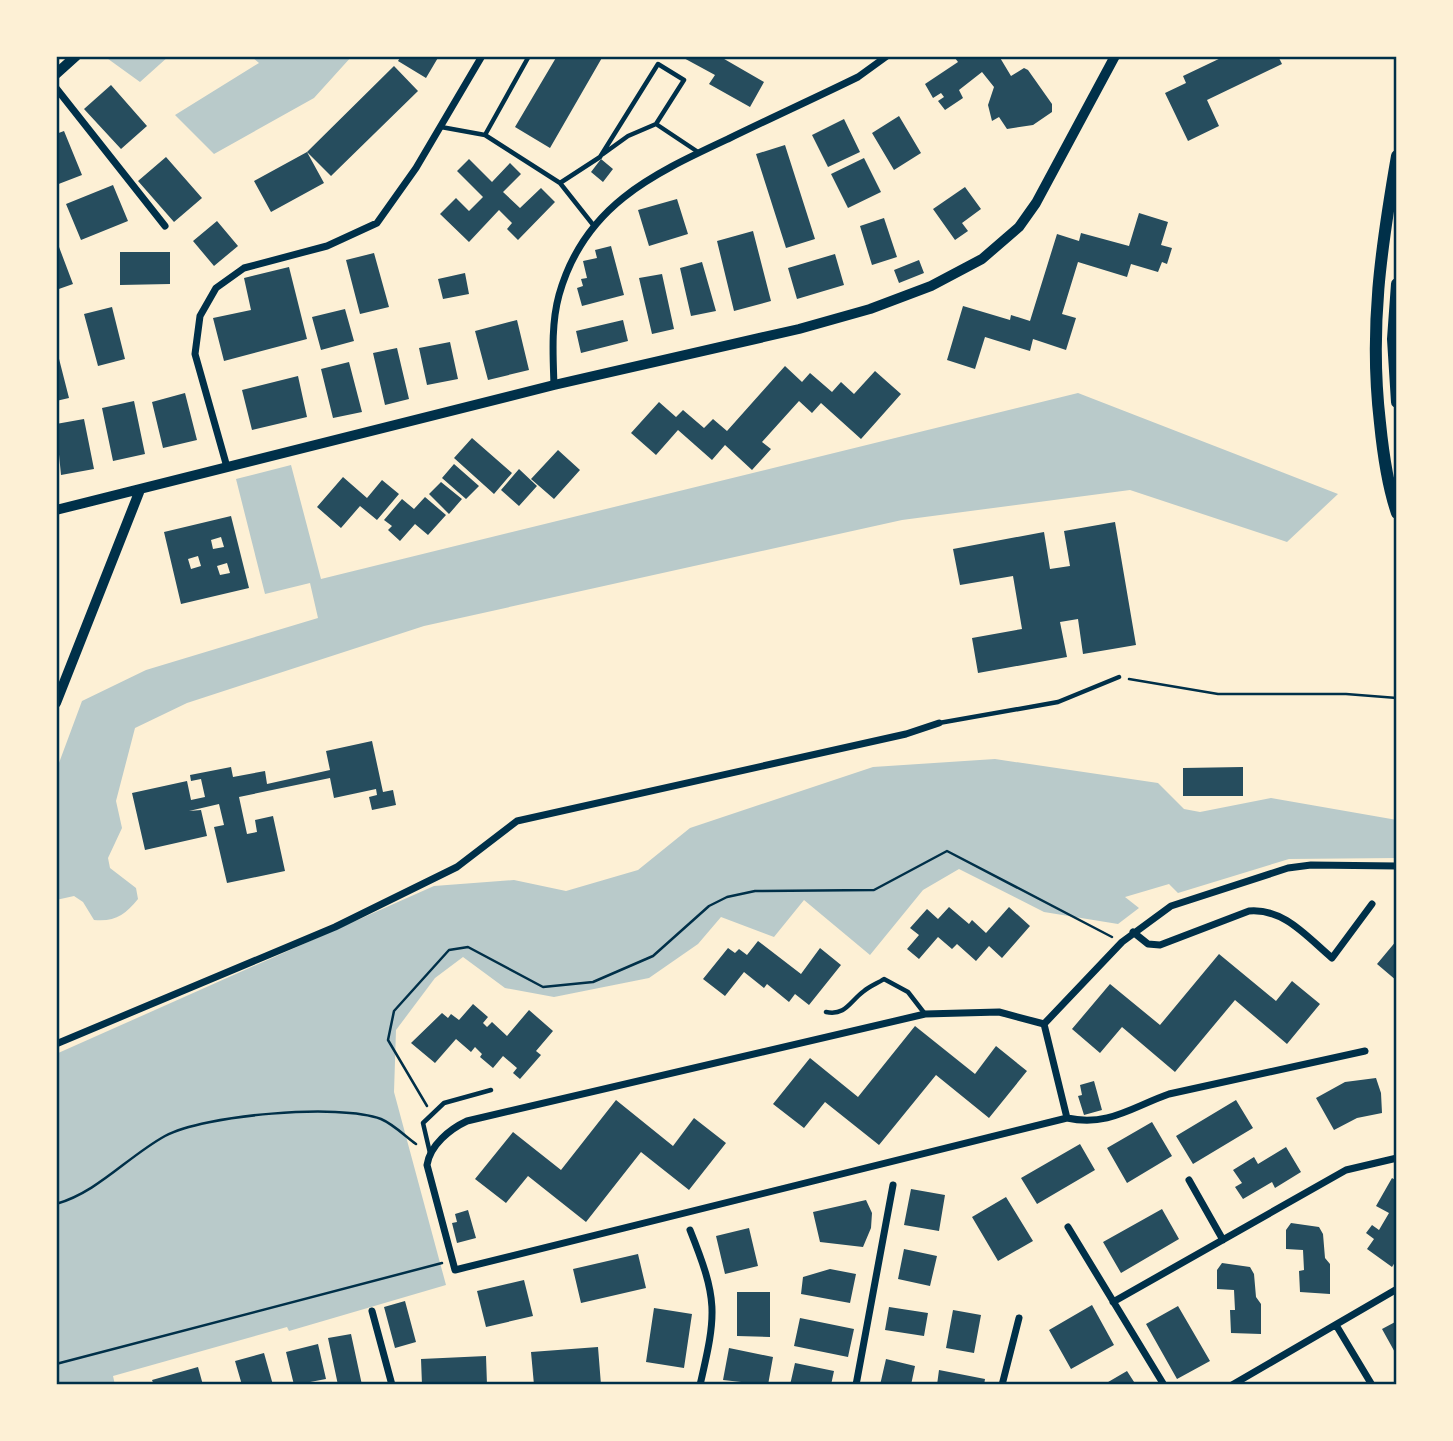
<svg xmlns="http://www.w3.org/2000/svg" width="1453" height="1441" font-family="Arial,sans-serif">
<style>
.green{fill:#b9caca}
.building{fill:#264d5e;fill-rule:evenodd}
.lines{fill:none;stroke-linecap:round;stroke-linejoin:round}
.path{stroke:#003049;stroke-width:2.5}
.service{stroke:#003049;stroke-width:4.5}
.minor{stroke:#003049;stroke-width:7}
.tertiary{stroke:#003049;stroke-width:10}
.secondary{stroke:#003049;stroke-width:12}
.neatline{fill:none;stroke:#003049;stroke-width:2.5}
</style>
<rect width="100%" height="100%" fill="#fdf0d5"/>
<path class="green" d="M104 56H169L140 82Z
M251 56H352L314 98 214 154 175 115 259 63Z
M1078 393 1338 494 1287 542 1130 490 902 520 424 626 187 703 135 728 116 801 122 828 108 858 110 868 136 888 138 899C125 915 115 922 94 920L83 902 74 896 56 900V771L82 701 146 670 318 618 310 583 265 594 236 479 291 465 321 579Z
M995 759 1158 783 1184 809 1200 812 1271 798 1397 820V858L1289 859 1178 893 1169 884 1125 897 1139 908 1118 924 1044 912 959 869 923 890 870 955 804 900 774 937 721 917 698 944 649 978 554 997 505 988 463 957 435 978 396 1030 394 1092 446 1285 289 1331 287 1327 113 1376 115 1385H56V1054L434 886 514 880 566 891 638 870 690 828 873 767Z"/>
<path class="building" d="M401 56H439L426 78 398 61Z
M557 56H603L550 148 515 127Z
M680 56H719L764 82 750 107 709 84 715 75Z
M958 56H999L1011 76 1024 68 1028 70 1052 104V112L1033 125 1007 129 999 117 992 121 988 105 994 87 982 72 959 90 963 98 945 110 938 101 944 97 941 93 933 98 925 84 958 62 955 58Z
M1225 56H1278L1282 64 1207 100 1219 126 1188 141 1165 93 1186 83 1183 76Z
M394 66 418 91 331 176 307 152 324 183 271 212 254 181 307 152Z
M111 85 147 126 121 149 84 109Z
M899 116 921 153 894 170 872 133Z
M844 119 860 152 828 167 812 135Z
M64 131 82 175 56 185V134Z
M785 145 815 239 786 248 756 154Z
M166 157 202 198 174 222 138 181Z
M864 158 881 192 848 208 831 174Z
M469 159 492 182 510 163 521 174 503 192 520 208 541 188 555 202 518 240 507 229 512 223 499 210 469 242 440 214 456 198 469 211 483 197 457 171Z
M601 159 613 169 603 182 591 172Z
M113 185 128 221 81 240 66 204Z
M965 187 981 209 962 223 968 231 955 240 933 209Z
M677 199 688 234 649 246 638 210Z
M1139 213 1168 222 1161 245 1172 248 1167 264 1162 262 1158 272 1131 264 1127 277 1078 262 1062 314 1076 318 1066 350 1033 339 1030 351 985 337 975 369 947 360 963 306 1010 320 1011 315 1030 321 1057 234 1079 241 1081 233 1129 246Z
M884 218 897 257 872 265 860 226Z
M217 221 238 246 214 266 193 241Z
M753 231 771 301 734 311 717 241Z
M56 239 73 284 56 290Z
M611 246 624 295 582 306 577 288 583 286 581 279 587 278 583 261 597 258 595 250Z
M120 252H170V284L120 285Z
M374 253 389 307 360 314 346 260Z
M835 254 844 285 797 299 788 268Z
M919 260 924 273 899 283 894 270Z
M702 262 716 311 691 316 680 268Z
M289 267 307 339 224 361 213 318 251 310 244 278Z
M465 273 469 294 443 299 438 279Z
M662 274 674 329 652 334 639 278Z
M112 307 125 359 98 366 84 314Z
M345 309 354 341 321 350 312 317Z
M517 320 529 370 488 380 475 331Z
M623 320 628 341 581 353 576 331Z
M450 342 458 379 427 385 419 348Z
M56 347 69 398 56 401Z
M397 348 409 399 385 405 373 353Z
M349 362 362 412 333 418 321 369Z
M785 366 802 382 810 373 832 392 841 382 854 394 875 371 901 394 861 439 821 403 812 413 799 401 762 442 771 449 752 470 725 445 712 460 678 430 656 455 631 433 659 402 676 417 683 410 704 428 713 419 727 431Z
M298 376 307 417 252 430 242 390Z
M185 393 197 440 163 448 152 402Z
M134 401 145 454 113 461 102 408Z
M84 419 94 469 61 475 56 424Z
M472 438 512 473 494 494 454 458Z
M558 450 580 470 554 499 531 479Z
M454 464 479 486 466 499 442 478Z
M519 469 537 486 519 506 501 490Z
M343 477 367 498 382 480 399 494 377 520 360 506 341 528 317 507Z
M441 482 462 499 449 514 429 494Z
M425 497 446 515 428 535 415 524 400 541 388 530 392 526 384 520 402 499 414 509Z
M231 516 249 588 181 604 164 532ZM221 537 224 547 213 549 211 540ZM198 556 201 566 191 569 188 559ZM227 563 230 573 220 575 217 566Z
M1115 522 1136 645 1083 654 1078 619 1060 622 1067 657 978 673 972 638 1022 629 1013 576 960 585 953 549 1044 532 1050 569 1070 566 1064 531Z
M372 741 383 792 393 790 396 805 372 810 369 797 377 795 376 789 334 798 330 778 239 797 247 834 257 832 255 820 273 816 285 871 227 883 214 827 224 825 219 804 189 811 201 810 207 836 145 850 132 793 187 781 191 800 205 797 201 779 191 781 190 775 231 767 233 777 265 771 267 784 330 770 326 751Z
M1243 767V796H1183V768Z
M949 907 969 924 972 920 986 933 1009 907 1030 926 1002 958 989 946 976 961 957 944 952 949 938 937 919 959 907 949 919 935 910 928 927 909 938 919Z
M1397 940V981L1377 964Z
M758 941 801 974 820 948 841 965 809 1005 795 994 789 1002 767 984 764 988 744 972 725 996 703 979 728 948 735 953 739 949 747 955Z
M1219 954 1276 1001 1292 981 1320 1004 1287 1044 1235 1000 1175 1072 1122 1027 1100 1053 1072 1029 1110 984 1160 1025Z
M473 1004 488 1017 483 1023 487 1027 492 1022 507 1036 529 1010 553 1031 536 1051 541 1055 520 1079 513 1073 517 1068 503 1056 493 1068 480 1057 482 1054 475 1047 471 1052 456 1039 435 1063 411 1043 442 1013 448 1018 451 1014 459 1020Z
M915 1026 975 1074 996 1046 1027 1071 989 1118 936 1075 879 1145 825 1102 804 1128 773 1104 810 1058 858 1097Z
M1376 1078 1381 1093 1382 1113 1357 1118 1334 1130 1316 1098 1345 1082Z
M1094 1081 1102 1110 1084 1115 1078 1096 1082 1095 1080 1085Z
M616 1100 673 1146 694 1118 726 1143 689 1190 641 1152 586 1222 528 1176 506 1203 475 1179 513 1132 561 1170Z
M1236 1100 1253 1128 1193 1164 1176 1136Z
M1152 1122 1172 1156 1127 1183 1107 1148Z
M1080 1144 1095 1170 1037 1204 1021 1178Z
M1286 1147 1301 1172 1275 1188 1272 1182 1243 1199 1235 1187 1242 1183 1233 1170 1254 1157 1258 1164Z
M1392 1178 1397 1181V1259L1392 1267 1367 1249 1374 1239 1366 1233 1372 1225 1379 1230 1389 1213 1376 1206Z
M911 1189 945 1195 939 1231 904 1225Z
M1006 1197 1033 1241 998 1261 972 1217Z
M866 1200 872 1213 871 1228 863 1247 820 1242 813 1212Z
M1162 1209 1179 1239 1121 1273 1103 1242Z
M468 1210 476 1238 457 1243 452 1223 457 1222 455 1214Z
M1291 1223 1319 1227 1323 1234 1325 1258 1330 1264V1294L1300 1292 1299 1271 1304 1270 1303 1250 1286 1249V1230Z
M749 1228 758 1266 725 1274 716 1236Z
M904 1249 937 1256 930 1286 898 1279Z
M638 1254 646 1288 581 1303 573 1269Z
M1222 1263 1250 1267 1254 1274 1256 1297 1261 1304V1334L1231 1333 1230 1310H1235L1234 1290 1217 1289V1270Z
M830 1269 856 1274 850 1303 801 1294 803 1277Z
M524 1280 533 1316 486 1327 477 1291Z
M737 1292H770V1337L737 1336Z
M405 1301 416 1342 395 1348 384 1307Z
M1092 1305 1114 1345 1071 1369 1049 1330Z
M1178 1306 1210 1361 1177 1379 1146 1324Z
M889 1307 928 1313 924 1336 885 1330Z
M654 1308 692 1314 684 1368 646 1362Z
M953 1310 981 1315 974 1353 946 1348Z
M800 1318 854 1329 848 1357 794 1346Z
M1397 1321V1356L1382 1329Z
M351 1334 362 1385H338L328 1338Z
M318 1344 326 1379 294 1385 286 1352Z
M598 1347 601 1385H534L531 1352Z
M729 1348 773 1357 768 1385 723 1380Z
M264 1353 273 1385H242L235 1361Z
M486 1356 487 1385H422L421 1359Z
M886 1359 915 1366 911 1385H880Z
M795 1363 834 1371 831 1385H790Z
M198 1367 203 1385H154L152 1380Z
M939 1370 985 1379 984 1385H937Z
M1127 1371 1136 1385H1103Z"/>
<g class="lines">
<path class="path" d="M1129 679 1218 694H1346L1397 698
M427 1106 388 1040 394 1011 449 950 468 947 543 987 593 982 653 956 709 906 727 897 755 891 874 890 947 851 1112 937
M56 1204C98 1192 127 1157 165 1136 203 1115 340 1103 381 1119 393 1124 405 1136 416 1144
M56 1364 442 1263"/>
<path class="service" d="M441 127 485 135 560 183 594 226
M485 135 529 56
M603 154 628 136 656 124
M560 183 600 157 658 64 684 80 656 124 698 152
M939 723 1058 702 1119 677
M826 1012C846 1016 850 1001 864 991 870 986 878 983 884 979L908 992 925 1014
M430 1153 423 1123 444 1103 491 1090"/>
<path class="minor" d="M56 88 165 226
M554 385C553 356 551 324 559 295 584 206 651 175 728 139 771 118 815 98 858 77L887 56
M227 467 195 354 200 316 216 288 244 268 327 246 377 223 416 168 482 56
M1133 932 1148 944 1160 945 1249 911C1284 908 1307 937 1332 958L1372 904
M1044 1024 999 1012 925 1014 467 1121C450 1129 430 1145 427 1165L455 1270 1067 1118C1108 1127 1132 1107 1169 1094L1365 1051
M1044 1024 1122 942 1171 906 1288 868 1311 865 1397 866
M1044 1024 1067 1118
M56 1044 335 927 457 867 517 821 906 734 939 723
M1189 1180 1223 1240
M1068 1227 1164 1385
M690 1230C718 1300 717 1312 700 1385
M1113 1302 1346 1170 1397 1158
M372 1311 392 1385
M1336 1325 1372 1385
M856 1385 893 1185
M1002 1385 1019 1318
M1232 1385 1397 1289"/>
<path class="tertiary" d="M56 74 76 56
M56 510 554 385 799 329 870 309 931 286 982 259 1019 227 1036 203 1115 56
M56 703 140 490"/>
<path class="secondary" d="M1397 156C1381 248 1369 329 1380 423 1383 453 1387 484 1397 513
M1397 284 1393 339 1397 402"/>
</g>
<rect width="1453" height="1441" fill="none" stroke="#fdf0d5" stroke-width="116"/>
<rect x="58" y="58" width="1337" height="1325" class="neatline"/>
</svg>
